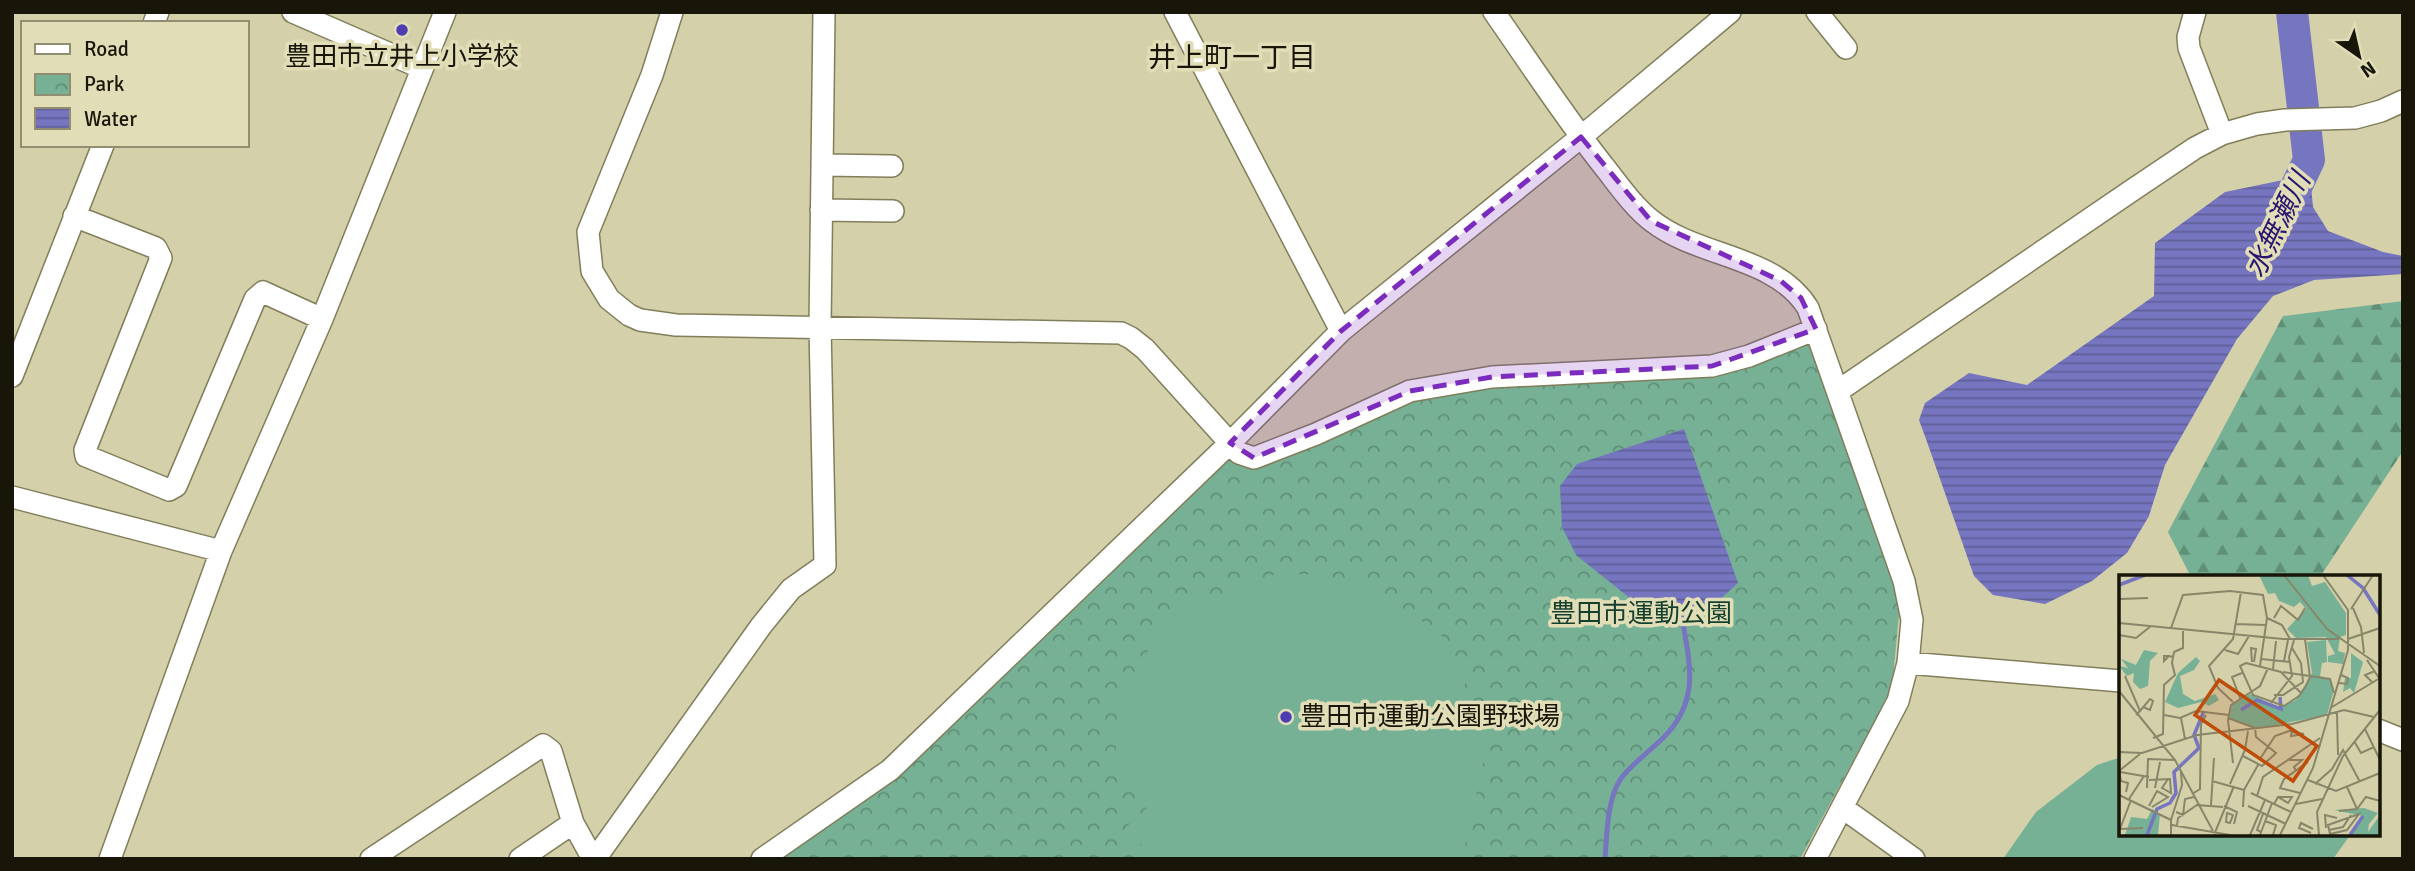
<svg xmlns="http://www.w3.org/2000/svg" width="2415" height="871" font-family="Signika,'Noto Sans JP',sans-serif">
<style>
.forest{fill:url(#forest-firs)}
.park{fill:url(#park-crowns)}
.pitch{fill:#76b195}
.water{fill:url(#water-rules)}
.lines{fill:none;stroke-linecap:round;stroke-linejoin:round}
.stream{stroke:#7675bf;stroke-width:5}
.river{stroke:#7675bf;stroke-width:32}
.minor-casing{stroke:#817e5b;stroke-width:24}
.minor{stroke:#fff;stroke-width:21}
.marked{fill:#7b2cbf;fill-opacity:0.2;stroke:#7b2cbf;stroke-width:5;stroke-dasharray:14 9;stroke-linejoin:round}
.poi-dot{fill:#4e3cb3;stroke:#e1ddb7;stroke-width:2.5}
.labels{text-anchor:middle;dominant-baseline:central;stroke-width:7;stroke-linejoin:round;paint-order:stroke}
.poi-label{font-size:26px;fill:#171608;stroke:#e1ddb7}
.park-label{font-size:26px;fill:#153f2d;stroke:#e1ddb7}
.neighbourhood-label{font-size:28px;fill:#171608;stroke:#e1ddb7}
.water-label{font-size:28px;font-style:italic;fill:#29166f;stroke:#e1ddb7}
.inset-river{fill:none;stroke:#7675bf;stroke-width:3.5}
.inset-road{fill:none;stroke:#888669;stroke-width:2}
.view{fill:#be4c0b;fill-opacity:0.15;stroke:#be4c0b;stroke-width:3.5}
.inset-edge{fill:none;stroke:#171608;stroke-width:3.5}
</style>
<defs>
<pattern id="forest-firs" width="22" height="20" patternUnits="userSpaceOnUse" patternTransform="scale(1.75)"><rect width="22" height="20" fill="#76b195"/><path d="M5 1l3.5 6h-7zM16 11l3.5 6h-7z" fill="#608f78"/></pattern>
<pattern id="park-crowns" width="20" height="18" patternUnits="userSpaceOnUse" patternTransform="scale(1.75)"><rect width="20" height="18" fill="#76b195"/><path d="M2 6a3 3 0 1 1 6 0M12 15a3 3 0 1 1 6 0" fill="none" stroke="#608f78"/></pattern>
<pattern id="water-rules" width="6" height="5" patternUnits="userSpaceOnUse" patternTransform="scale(1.75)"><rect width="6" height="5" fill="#7675bf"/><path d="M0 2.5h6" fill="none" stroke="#605f99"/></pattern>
</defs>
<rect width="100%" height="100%" fill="#d4d0aa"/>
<path class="forest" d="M2403 301V451L2320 577H2191L2168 532 2283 316Z"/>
<path class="park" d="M1814 343 1900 603 1892 689 1800 859H777L902 774 1224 451 1245 464 1426 391 1700 361Z"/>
<path class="pitch" d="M1278 573 1323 575 1371 586 1440 634 1468 676 1453 719 1485 731 1484 759 1462 859H1151L1128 825 1149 806 1115 769 1118 714 1135 670 1162 630 1196 603Z
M2121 757V834H2351L2333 859H2003L2036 812 2097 765Z"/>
<path class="water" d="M2288 179 2311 186 2313 207 2328 231 2383 252 2403 256V274L2314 280 2273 296 2237 339 2165 465 2149 516 2127 553 2092 581 2045 604 1993 595 1974 576 1926 439 1919 420 1925 403 1969 373 2027 385 2154 296 2155 243 2225 192Z
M1684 429 1738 583 1716 603 1656 619 1576 555 1562 527 1560 486 1577 464Z"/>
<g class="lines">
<path class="stream" d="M1605 859C1607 835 1607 800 1620 780 1629 766 1650 751 1663 738 1702 700 1689 660 1681 613"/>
<path class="river" d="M2280 221 2309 160 2292 12"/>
<defs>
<path id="minor" d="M293 12 422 68
M672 12 652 75 588 232 592 271 609 299 629 315 640 320 676 325 1121 333 1131 338 1145 349 1239 453 1254 458 1316 434 1410 391 1492 377 1712 366 1749 356 1816 329
M1175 12 1341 331
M1494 12C1531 65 1566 119 1606 169 1620 187 1634 207 1652 221 1699 258 1775 255 1808 308L1904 581 1912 620 1908 663 1898 701 1815 859
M1817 12 1846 48
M2195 12 2188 37 2189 48 2222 134
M154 23 158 12
M822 165 892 166
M821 210 893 211
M74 216 156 248 161 258 85 450 86 456 169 490 176 486 255 299 263 292 322 319
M12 376 103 145
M1838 391 2131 191 2195 148 2222 134 2257 124 2285 120 2355 118 2381 111 2403 101
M12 497 221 551
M1908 663 2121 681
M2378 730 2403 740
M1843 808 1914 859
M110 859 221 551 322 319 445 12
M371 859 543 745 551 751 573 823 593 859
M520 859 573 823
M595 859 761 626 791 589 825 565 820 327 824 12
M762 859 890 770 1230 443 1341 331 1581 137 1730 12"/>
</defs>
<use href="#minor" class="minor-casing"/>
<use href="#minor" class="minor"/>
</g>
<path class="marked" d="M1581 137 1651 221 1781 281 1801 298 1816 329 1712 366 1492 377 1410 391 1254 458 1230 443 1341 331Z"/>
<g class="poi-dot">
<circle cx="402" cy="30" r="7"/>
<circle cx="1286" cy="717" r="7"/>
</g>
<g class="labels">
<g class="poi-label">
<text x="402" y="57">豊田市立井上小学校</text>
<text x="1300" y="717" text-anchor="start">豊田市運動公園野球場</text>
</g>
<g class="park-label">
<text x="1641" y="614">豊田市運動公園</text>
</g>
<g class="neighbourhood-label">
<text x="1232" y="58">井上町一丁目</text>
</g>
<g class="water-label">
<text transform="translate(2278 225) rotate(-64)">水無瀬川</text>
</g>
</g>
<g transform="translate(2119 575)">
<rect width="261" height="261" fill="#d4d0aa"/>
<path d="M140 0H189L193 11 206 7 227 38V60L221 62 219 76 226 78 224 89 209 87V81L216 79 207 62 177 63 168 54 187 34 181 27 175 32 160 26 156 18 149 19ZM25 75 39 78 31 86 29 111 21 114 14 107 15 98 8 101 0 91 9 93 2 84 17 90ZM232 78 244 87 235 118 231 113 224 117 226 103H232ZM77 82 81 86 75 95 61 101 64 119 76 126 96 119 100 125 90 131 82 127 59 133 46 127 59 98ZM245 233 259 238 250 249 249 257 261 240V260H233L244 241 215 235Z" fill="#76b195"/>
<path d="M207 65 208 87 203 88 201 101 212 105 214 118 208 140 137 154 110 143 113 130 131 119 160 133 177 125 193 98 188 67ZM33 234 41 239 39 260H6L12 242 28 244Z" fill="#76b195"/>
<path d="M186 125a12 12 0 1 1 24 0a12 12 0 1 1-24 0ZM133 139a9 9 0 1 1 18 0a9 9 0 1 1-18 0Z" fill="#76b195"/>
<path class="inset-river" d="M228 0 244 13 261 40M0 10 26 0M122 135 138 125 162 134 161 122M28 260 38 234 51 228 57 218 55 197 80 173 75 160 85 136M231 260 244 241"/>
<path class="inset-road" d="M165 0 208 54 261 91M0 22V53M1 24 29 23M234 33 242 52 245 78M232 34 254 0M148 43 163 50 171 64M155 43 162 31 179 45 186 33M0 48 164 64H220M117 49 146 50M52 53 64 20 111 16 144 20 148 43 141 91M0 60 17 63 32 51M229 64 261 53M106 75 119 79 130 61M50 81 45 86V81H50L54 82M142 84 171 87M248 85 260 103M165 86 169 65M133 87 132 73 137 74 135 87M154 94 157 66M164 97 211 104 215 118M6 101 21 136 17 140M220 108 228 109 229 103 222 100M254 108 246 100 256 96M0 116 56 185 94 256M182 118 162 97 127 88 121 91 134 120 165 131 180 121 187 111 191 102 186 64M155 120H164L184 107 182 88 173 73M121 123 113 102 123 98M114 127 99 113 90 91 114 64 122 17M152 128 173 101 170 82 175 65M213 132 261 103M21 136 31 124 34 126 31 135 24 132M218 137 219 180M45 140 61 143 77 136 110 140M62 143 66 164M109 143 136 153 137 162 157 178 143 191 124 181M246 154 261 185M173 157 185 159 172 161 173 154M34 163 44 159 45 110 56 100 53 88 55 77 64 73V54M235 166 242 178 255 172M0 177 23 178 78 160 173 149 225 135 255 142M170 185H183L175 192 177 196M114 188 109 145 112 130 141 111 149 93M147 188 141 184 156 161 173 155M1 197 30 202M30 205 51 204 52 218 43 213 49 204M189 205 217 216 261 198M93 206 125 215M111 209 126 175 129 156M196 209 213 194 224 175 241 207M228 212 238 234M28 213 29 184 56 185M36 213 41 187M7 217 9 208 2 206 0 196 21 179M132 218 172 237M181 218 161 213 165 204 189 187M73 219 81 214 82 149 87 140M0 220 52 245V260M138 221 144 202 201 163M10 224 25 201M155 229 159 222 169 228 173 222H159M177 229 203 224M92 230 95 183M30 231 38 216 49 222 33 232M105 231 118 237 115 249M129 231 167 249M124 232 125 215 139 190M220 236 238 234 247 222 261 226M57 237 64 240 66 224 75 222M108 238 114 240 111 248 107 247ZM240 239 228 255 211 259 209 250ZM52 245 63 210 62 197M146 246 157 250 154 260M53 250 111 260M58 251 59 243 78 230 104 232M207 253 206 240 218 243M1 254 12 225M1 254 24 253M210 255 224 252 232 240M142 257 138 255 144 239M192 258 180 253 182 248 194 254M95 260 115 211M131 260 146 225M141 260 153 228M161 260 194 193 229 75V35L204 0M200 260 198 237 224 181 261 135"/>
<path class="view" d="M100 105 198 171 174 206 76 140Z"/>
<rect width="261" height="261" class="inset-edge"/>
</g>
<rect width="2415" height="871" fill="none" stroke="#171608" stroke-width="28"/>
<rect x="21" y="21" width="228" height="126" fill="#e1ddb7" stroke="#908d71" stroke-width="2"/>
<rect x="35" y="44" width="35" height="10" fill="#ffffff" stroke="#908d71" stroke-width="2"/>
<text x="84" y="56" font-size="21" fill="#171608">Road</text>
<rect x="35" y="74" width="35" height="21" fill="url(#park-crowns)" stroke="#908d71" stroke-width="2"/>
<text x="84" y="91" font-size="21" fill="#171608">Park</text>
<rect x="35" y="108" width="35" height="21" fill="url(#water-rules)" stroke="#908d71" stroke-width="2"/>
<text x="84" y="126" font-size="21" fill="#171608">Water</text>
<g transform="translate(2359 56) rotate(146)" stroke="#e1ddb7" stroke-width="5" paint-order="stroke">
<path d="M0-5L12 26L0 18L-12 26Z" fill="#171608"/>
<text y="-10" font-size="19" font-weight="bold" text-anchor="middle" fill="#171608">N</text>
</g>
</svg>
